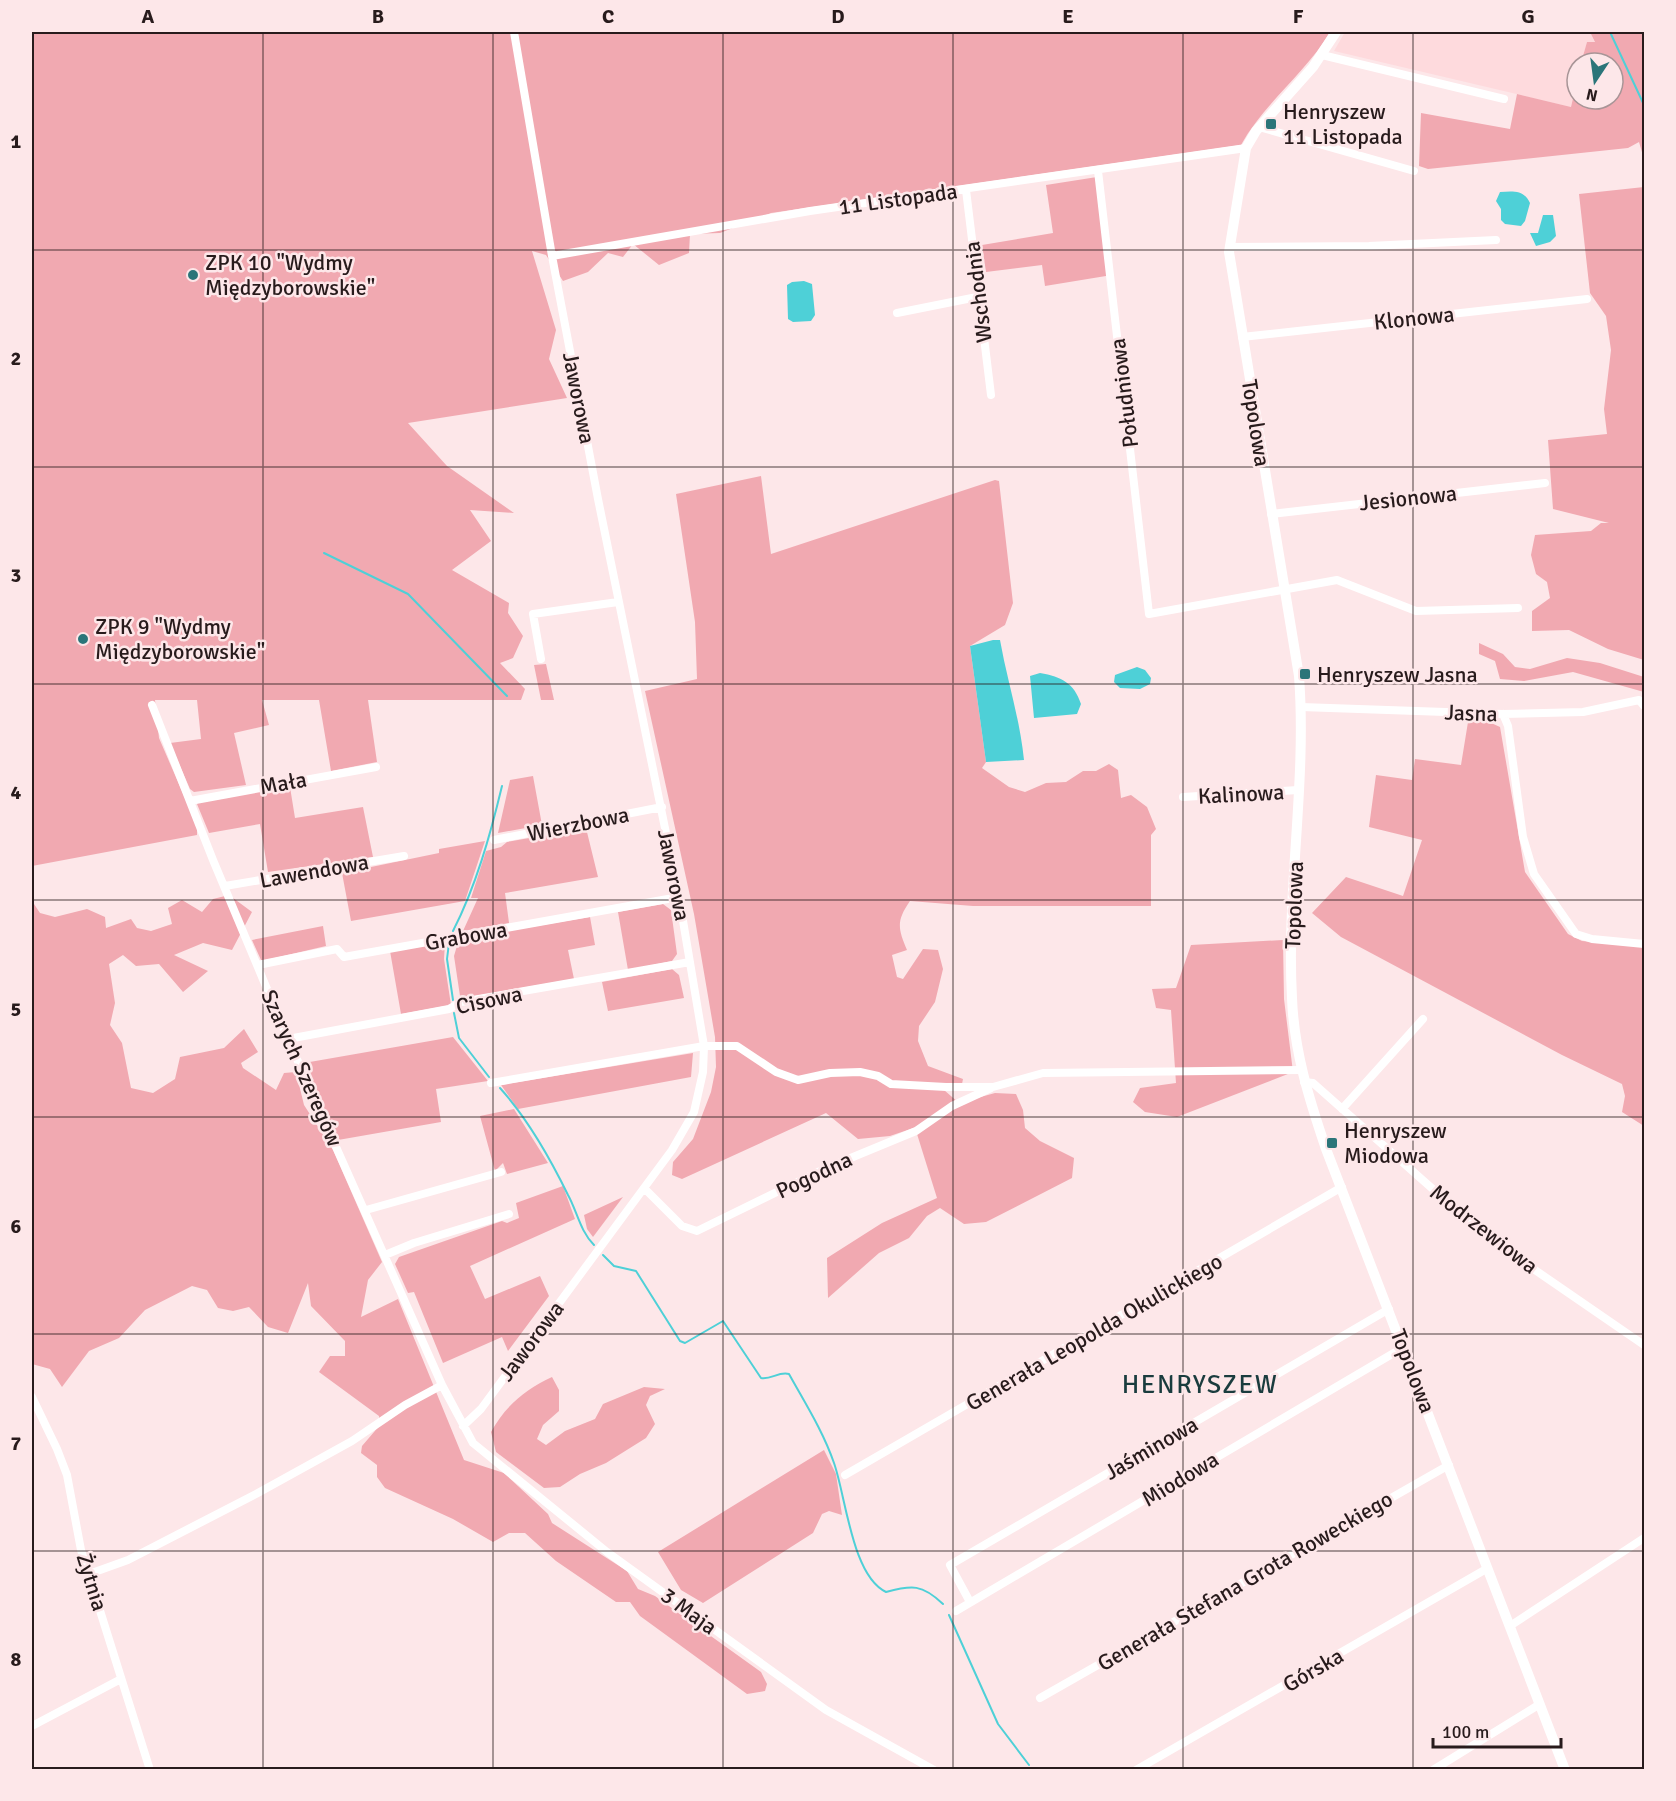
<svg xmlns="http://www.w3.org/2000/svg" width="1676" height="1801" font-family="Signika,sans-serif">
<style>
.built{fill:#fedadd}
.green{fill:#f1a9b1}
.water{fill:#4ed0d7}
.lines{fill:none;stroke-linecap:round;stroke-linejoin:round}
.stream{stroke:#4ed0d7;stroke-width:2}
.street{stroke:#fff;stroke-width:8}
.secondary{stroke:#fff;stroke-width:10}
.grid{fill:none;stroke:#281b1c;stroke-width:1.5;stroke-opacity:0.55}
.poi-dot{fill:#2b7579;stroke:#fde7e9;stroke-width:2}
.labels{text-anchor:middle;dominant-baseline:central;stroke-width:5;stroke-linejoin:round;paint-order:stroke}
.poi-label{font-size:22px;fill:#281b1c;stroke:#fde7e9;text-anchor:start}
.street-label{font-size:22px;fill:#281b1c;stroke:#fde7e9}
.quarter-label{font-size:26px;letter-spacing:1.5px;fill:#1a3c3e;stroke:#fde7e9}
.neatline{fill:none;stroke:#281b1c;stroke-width:2}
.grid-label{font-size:20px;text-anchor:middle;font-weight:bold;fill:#281b1c}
</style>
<rect width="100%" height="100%" fill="#fde7e9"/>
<path class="built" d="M1345 32H1590L1595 43 1587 42 1581 63H1577V81L1571 107 1334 51Z"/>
<path class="green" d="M32 32H1330C1306 73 1264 103 1241 145L771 213 720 233 690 234 689 253 659 265 633 244 623 257 608 253 588 272 563 281 546 255 532 251 556 330 549 359 567 398 408 423 447 466 514 513 470 510 491 541 452 570 509 603 508 613 523 636 513 658 500 663 525 689 521 700H368L377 762 331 771 319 700H262L269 725 234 733 246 785 194 792 190 789 170 743 201 739 197 700H155L159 738 197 826V835L32 866Z
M1590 32H1644V159L1639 142 1628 148 1428 169 1419 166 1421 113 1510 129 1517 94 1571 107 1577 81V99H1613V63H1581L1587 42H1595Z
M1097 177 1112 275 1045 286 1042 265 986 272 982 245 1053 233 1046 185Z
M1644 187V660L1608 649 1569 630 1532 631V611L1550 598 1547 582 1536 574 1531 555 1535 535 1591 531 1601 523H1609L1553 509 1548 440 1607 434 1604 409 1611 350 1606 316 1590 293 1579 194Z
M761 476 771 554 995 480 999 481 1013 603 1005 625 970 646 986 762 982 768 1009 787 1025 792 1046 783 1066 782 1083 771H1096L1109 764 1118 770 1121 798 1131 795 1147 807 1156 829 1151 835V906H973L910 901C896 921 898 929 907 950L892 955 897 977 903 979 923 949 938 950 943 969 935 1002 919 1026 918 1041 928 1066 963 1079 962 1084 944 1090 959 1103 995 1093 1016 1094 1023 1110 1025 1128 1040 1141 1074 1158 1072 1178 986 1222 964 1224 940 1208 927 1216 909 1238 879 1253 828 1298 827 1258 882 1223 937 1198 917 1134 928 1123 890 1136 858 1139 826 1113 682 1179 672 1175 673 1162 693 1139 711 1092 716 1067 715 1037 694 914 645 691 697 679 695 622 676 494Z
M1479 643 1503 654 1515 667 1530 669 1567 658 1600 663 1644 677V692L1573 672 1524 681 1500 679 1495 661 1479 654Z
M546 664 554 700H541L534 665Z
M1468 722H1489L1500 727 1525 872 1568 934 1582 941 1644 946V1126L1622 1112 1625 1096 1622 1084 1562 1055 1341 937 1312 913 1346 877 1403 896 1422 840 1369 827 1376 775 1412 780 1415 759 1461 765Z
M533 776 542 825 498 833 510 780Z
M290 787 295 818 363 807 373 857 268 872 260 824 209 833 197 804 199 801Z
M586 828 598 877 505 893 509 923 463 931 478 898H471L486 851 501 847 507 842Z
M485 841 465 901 351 921 342 873 439 853V849Z
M229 895 252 912 232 950 203 943 174 955 208 971 183 992 159 964 136 966 123 955 109 964 115 1003 110 1025 122 1043 131 1088 153 1093 175 1079 180 1057 224 1048 244 1029 258 1052 241 1063 243 1068 276 1090 284 1073 296 1072 304 1105 333 1150 382 1262 368 1280 361 1317 398 1299 464 1460 504 1473 548 1514 552 1523 627 1571 638 1589 655 1596 761 1672 767 1684 765 1691 747 1694 640 1616 630 1602H616L556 1561 525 1533H509L493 1542 453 1519 385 1488 377 1477V1465L361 1453 362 1446 380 1425 379 1416 319 1372 330 1356H345V1341L311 1306 308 1283 288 1333 268 1327 249 1307 233 1311 218 1308 207 1290 192 1286 145 1310 119 1338 89 1351 62 1387 50 1369 32 1364V904H34L40 913 55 917 87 909 105 917 106 928 131 919 137 928 151 931 172 924 168 908 182 900 202 912 213 899Z
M663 904 671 910 677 954 672 961 628 970 618 912Z
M590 917 595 945 568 950 574 979 463 998 460 996 454 956 459 939Z
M323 926 326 946 266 960H261L252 940Z
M1283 940 1284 999 1293 1072 1177 1117 1145 1112 1133 1102 1140 1088 1176 1083 1171 1010 1156 1008 1152 989 1176 988 1191 945Z
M445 943 444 959 451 1005 401 1014 390 951Z
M672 969 679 975 684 998 608 1011 602 982Z
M453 1037 488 1081 436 1089 441 1122 338 1140 304 1063Z
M693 1053 691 1077 518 1109 501 1085Z
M514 1109 548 1163 507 1174 503 1163 495 1171 480 1116Z
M563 1186 575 1219 470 1266 485 1299 540 1276 549 1296 508 1351 502 1337 443 1363 414 1292 408 1293 395 1264 399 1257 502 1221 507 1223 519 1218 516 1203Z
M623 1197 593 1237 587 1229 584 1215Z
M552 1377 559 1390V1411L543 1425 537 1439 546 1445 565 1431 595 1419 603 1404 644 1387 665 1389 650 1396 646 1405 655 1424 646 1438 606 1463 580 1474 560 1487 544 1488 496 1452 491 1432C505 1406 526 1389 552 1377Z
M824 1450 836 1474 842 1515 829 1511 822 1514 813 1533 703 1603 681 1590 658 1552Z"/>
<path class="water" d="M1500 192C1514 191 1524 190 1530 203L1525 221 1521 226 1505 224 1501 220V209L1496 201Z
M1543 215H1553L1556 236 1550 242 1536 246 1530 233H1538Z
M804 281 812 284 815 315 811 321 793 322 788 319 787 285 792 282Z
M993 640H1000C1007 680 1020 719 1024 760L986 762 970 646Z
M1137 667 1145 670 1151 678 1150 684 1140 689 1120 688 1114 682 1115 675Z
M1040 673C1062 677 1074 683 1081 704L1077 714 1034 718 1030 676Z"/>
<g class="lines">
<path class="stream" d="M1610 32 1644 105
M324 553 408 594 507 696
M453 931C476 886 490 836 502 786
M449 943 447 959 453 1000
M454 1013 459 1038 489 1077
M500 1088C527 1118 550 1158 568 1195 577 1211 580 1231 594 1245
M603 1255 614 1266 636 1271 680 1341 685 1343 723 1321 761 1378C771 1380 779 1371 789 1374 805 1403 823 1431 834 1463 846 1497 852 1576 886 1592 912 1585 922 1584 943 1604
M949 1615 998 1724 1029 1765"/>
<path class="street" d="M1322 55 1504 99
M1259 127 1414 171
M1098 171 1149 614 1337 580 1416 611 1518 608
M966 190 991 395
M1229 247 1369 246 1496 240
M552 256 810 211 1246 148
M897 313 977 297
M1242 337 1587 299
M1271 514 1545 483
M541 659 533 614 618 602
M152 705 213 860 288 1039 442 1385 473 1443 607 1552 826 1710 934 1770
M1301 707 1503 714 1583 712 1639 700 1644 706
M1503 714 1508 726 1523 837 1534 874 1576 934 1592 939 1644 944
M1183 797 1298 790
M190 801 376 767
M494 840 662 807
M225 886 404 856
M258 965 337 949 344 957 679 897
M288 1039 449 1009 461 1002 690 962
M1304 1082 1313 1083 1487 1237 1644 1345
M491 1083 704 1046H737L776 1072 798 1080 830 1073 860 1072 878 1076 891 1084 946 1087H993L1043 1073 1301 1070
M1342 1109 1423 1019
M644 1188 682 1226 697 1231 824 1169 916 1131 952 1106 991 1088
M366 1210 501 1172
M385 1255 414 1243 509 1214
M32 1397 57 1449 67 1475 81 1550 150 1770
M463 1426 481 1409 672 1150 694 1112 703 1072 704 1046 679 897 598 499 552 256 514 32
M845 1475 1342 1187
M89 1574 128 1560 256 1494 352 1441 405 1405 442 1385
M970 1602 950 1565 1389 1309
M956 1611 1404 1347
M1510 1626 1644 1538
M1040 1698 1449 1465
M32 1726 121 1679
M1136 1770 1488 1568
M1433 1770 1540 1704"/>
<path class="secondary" d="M1336 32 1313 67 1256 131 1246 148 1229 252 1299 676C1307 783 1286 891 1292 998 1294 1051 1309 1099 1326 1149L1565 1770"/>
</g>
<path class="grid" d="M263 32V1770M493 32V1770M723 32V1770M953 32V1770M1183 32V1770M1413 32V1770M32 250H1644M32 467H1644M32 684H1644M32 900H1644M32 1117H1644M32 1334H1644M32 1551H1644"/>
<g class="poi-dot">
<rect x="1265" y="118" width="12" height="12" rx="3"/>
<circle cx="193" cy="275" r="6"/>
<circle cx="83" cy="639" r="6"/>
<rect x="1299" y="668" width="12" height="12" rx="3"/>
<rect x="1326" y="1137" width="12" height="12" rx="3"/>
</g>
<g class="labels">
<g class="poi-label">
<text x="1283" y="111">Henryszew<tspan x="1283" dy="25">11 Listopada</tspan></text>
<text x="205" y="262">ZPK 10 "Wydmy<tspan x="205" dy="25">Międzyborowskie"</tspan></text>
<text x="95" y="626">ZPK 9 "Wydmy<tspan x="95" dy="25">Międzyborowskie"</tspan></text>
<text x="1317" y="674">Henryszew Jasna</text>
<text x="1344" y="1130">Henryszew<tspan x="1344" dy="25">Miodowa</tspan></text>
</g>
<g class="street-label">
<text transform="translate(898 199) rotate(-8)">11 Listopada</text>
<text transform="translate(978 292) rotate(-97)">Wschodnia</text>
<text transform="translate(1414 318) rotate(-6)">Klonowa</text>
<text transform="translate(1124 393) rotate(-97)">Południowa</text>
<text transform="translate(579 398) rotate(79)">Jaworowa</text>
<text transform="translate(1256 423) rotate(81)">Topolowa</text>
<text transform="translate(1408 498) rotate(-6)">Jesionowa</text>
<text transform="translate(1471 713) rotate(2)">Jasna</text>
<text transform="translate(283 783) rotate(-10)">Mała</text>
<text transform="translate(1241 794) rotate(-3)">Kalinowa</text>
<text transform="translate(578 824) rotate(-11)">Wierzbowa</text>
<text transform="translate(314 871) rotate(-10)">Lawendowa</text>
<text transform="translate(674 875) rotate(79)">Jaworowa</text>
<text transform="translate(1294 905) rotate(-88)">Topolowa</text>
<text transform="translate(466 936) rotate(-10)">Grabowa</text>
<text transform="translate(489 1000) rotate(-12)">Cisowa</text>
<text transform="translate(302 1068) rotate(66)">Szarych Szeregów</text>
<text transform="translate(814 1175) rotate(-25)">Pogodna</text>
<text transform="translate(1484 1229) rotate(38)">Modrzewiowa</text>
<text transform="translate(1094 1332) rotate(-30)">Generała Leopolda Okulickiego</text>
<text transform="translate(531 1341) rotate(-53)">Jaworowa</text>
<text transform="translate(1413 1371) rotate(69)">Topolowa</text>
<text transform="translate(1151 1448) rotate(-30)">Jaśminowa</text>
<text transform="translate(1180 1479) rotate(-31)">Miodowa</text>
<text transform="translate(1245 1581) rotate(-30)">Generała Stefana Grota Roweckiego</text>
<text transform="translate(92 1582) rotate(73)">Żytnia</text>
<text transform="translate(689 1611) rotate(36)">3 Maja</text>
<text transform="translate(1313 1670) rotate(-30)">Górska</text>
</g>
<g class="quarter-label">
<text x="1200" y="1385">HENRYSZEW</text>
</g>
</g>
<rect width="1676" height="1801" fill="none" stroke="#fde7e9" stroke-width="66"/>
<g transform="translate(1595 81) rotate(193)"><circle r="28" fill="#fde7e9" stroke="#a89597" stroke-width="1.5"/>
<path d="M0-4.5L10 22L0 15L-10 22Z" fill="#2b7579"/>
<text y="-9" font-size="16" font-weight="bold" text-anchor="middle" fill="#281b1c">N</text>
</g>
<path d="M1433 1738v9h128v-9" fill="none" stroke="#281b1c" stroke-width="3"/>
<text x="1442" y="1738" font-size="18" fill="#281b1c" stroke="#fde7e9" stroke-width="4.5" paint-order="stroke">100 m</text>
<rect x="33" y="33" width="1610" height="1735" class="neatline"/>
<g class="grid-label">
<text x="148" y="23">A</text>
<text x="378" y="23">B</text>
<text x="608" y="23">C</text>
<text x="838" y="23">D</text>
<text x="1068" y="23">E</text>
<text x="1298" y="23">F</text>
<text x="1528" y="23">G</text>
<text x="16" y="148">1</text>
<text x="16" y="365">2</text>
<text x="16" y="582">3</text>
<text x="16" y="799">4</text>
<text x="16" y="1016">5</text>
<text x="16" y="1233">6</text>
<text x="16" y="1450">7</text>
<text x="16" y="1666">8</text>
</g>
</svg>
